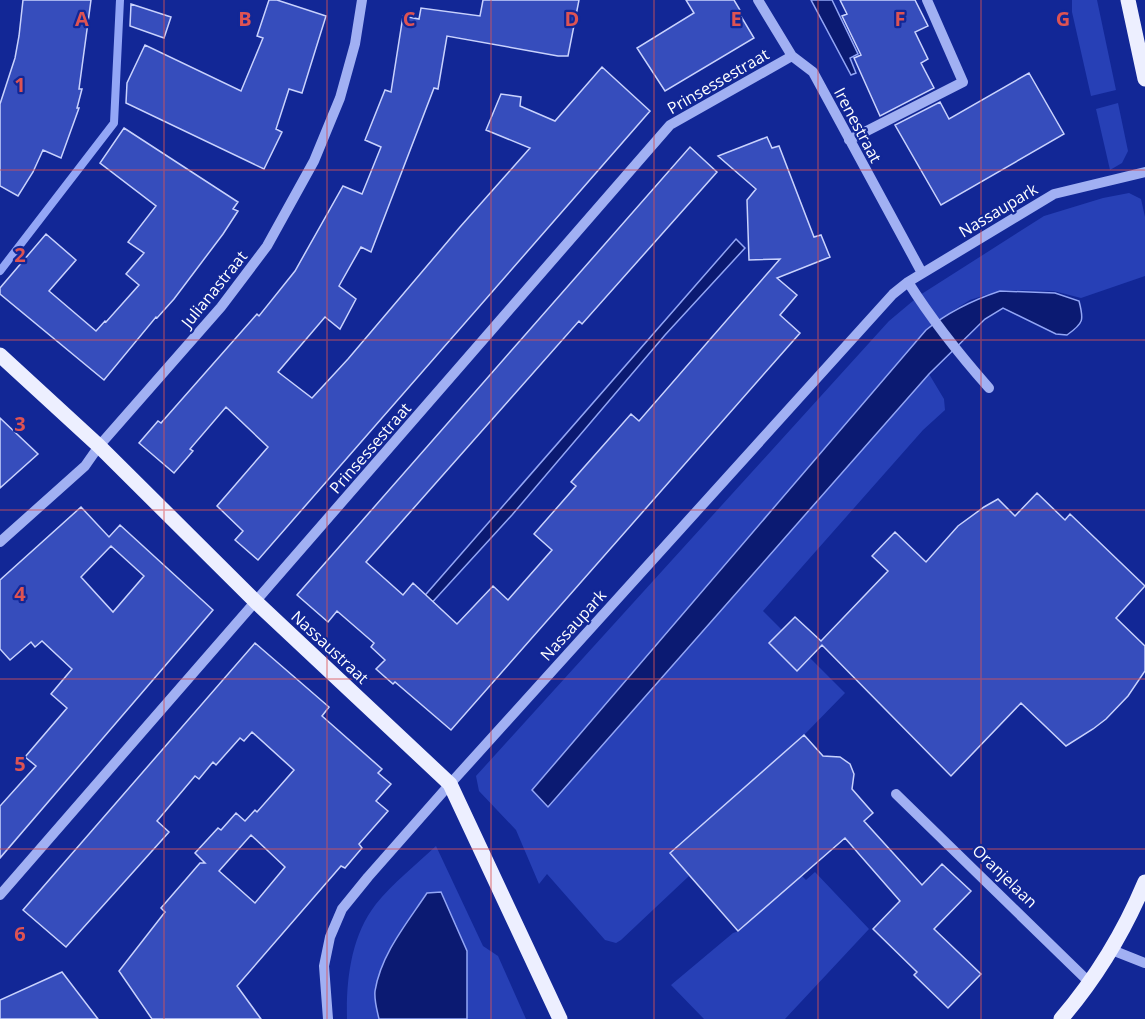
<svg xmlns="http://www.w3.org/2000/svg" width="1145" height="1019" font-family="'Open Sans',sans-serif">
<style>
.green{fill:#2740b6}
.water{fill:#0b1a72;stroke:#93a6f6;stroke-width:1.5}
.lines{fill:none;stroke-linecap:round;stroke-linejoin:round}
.stream{stroke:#93a6f6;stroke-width:8}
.building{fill:#364dbc;stroke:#c9d2fd;stroke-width:1.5;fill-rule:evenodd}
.minor{stroke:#a1b0f3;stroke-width:10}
.major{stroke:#edefff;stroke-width:15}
.grid{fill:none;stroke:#de5353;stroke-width:1.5;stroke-opacity:0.55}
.labels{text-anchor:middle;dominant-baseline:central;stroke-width:4.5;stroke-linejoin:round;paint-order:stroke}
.street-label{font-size:16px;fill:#fff;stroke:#122796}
.grid-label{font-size:20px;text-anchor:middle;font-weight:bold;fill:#de5353;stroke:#122796;stroke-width:4.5;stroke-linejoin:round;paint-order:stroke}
</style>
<rect width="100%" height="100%" fill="#122796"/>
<path class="green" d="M1072 0H1097L1116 90 1091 96 1072 12Z
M1118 103 1128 151 1122 163 1110 170 1096 109Z
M1129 193 1141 199 1145 217V276L1081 298 1054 291 1001 290 970 300 933 323 532 790 548 806 929 374 944 399 945 410 923 430 763 611 845 693 804 735 670 853 689 876 621 940 616 943 605 940 547 874 539 884 516 830 479 791 476 776 889 321 920 295 1044 216 1103 198Z
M436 846 483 946 498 956 526 1019H467L466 1007 394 941 383 963 375 993 379 1019H347C346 980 351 936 376 904 392 884 417 864 436 846Z
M815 872 869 929 785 1019H704L671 985 733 933 739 931 801 875 806 880Z"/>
<path class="water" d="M811 0H832L858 54 850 58 856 73 851 75Z
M736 239 745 248 665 335 512 515 407 630 400 624Z
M1000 291 1055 293 1079 301C1084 320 1084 323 1067 335L1056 334 1003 308 985 319 929 374 548 807 532 790 926 330C948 312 973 300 1000 291Z
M441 892 467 951V1019H379C377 1010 374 1000 375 991 381 954 407 923 427 893Z"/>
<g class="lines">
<path class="stream" d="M0 271 114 123 120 0"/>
</g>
<path class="building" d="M23 0H91L79 89H82L77 108H79L61 158 43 150 33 172 18 196 0 186V104L15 58 19 36Z
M269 0H277L326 16 302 93 289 89 276 129 282 132 264 169 126 103 127 83 145 45 241 91 263 38 257 36Z
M483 0H579L568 56H558L447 36 438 89 434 88 371 252 361 247 339 286 356 299 340 329 325 317 278 372 312 398 348 359 460 227 530 148 486 130 501 94 521 97 520 106 555 121 602 67 650 111 258 560 235 540 243 531 217 506 268 447 226 407 190 449 193 451 174 473 139 443 158 421 161 423 257 314 259 316 295 271 343 186 362 194 381 147 365 140 385 90 391 92 403 16 419 19 421 8 480 16Z
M686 0H734L740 10 739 13 754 38 665 91 637 48 694 13Z
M840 0H915L928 26 915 32 928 59 921 63 934 88 880 116 854 58 861 55 842 16 847 14Z
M131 4 171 17 164 38 130 26Z
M1029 73 1064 134 941 205 895 125 940 102 949 119Z
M124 128 238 202 233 209 238 211 223 234 174 299 157 318 156 317 104 380 0 294V288L46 234 76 260 49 291 96 331 105 321 106 322 139 285 126 274 144 253 128 242 156 206 100 163Z
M767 137 772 148 779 146 814 237 821 235 830 257 777 278 797 295 780 315 800 333 451 730 395 682 393 684 376 669 385 660 371 647 374 643 337 611 328 622 297 595 690 147 717 172 582 324 579 321 366 562 403 595 413 583 457 624 493 586 508 600 552 550 534 534 576 486 571 482 631 414 639 421 780 259 749 260 747 200 756 189 718 156Z
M0 418 38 454 0 488Z
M1037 493 1065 520 1070 514 1145 586 1116 618 1145 646V671L1128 696 1106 719 1093 729 1066 746 1021 703 951 776 822 645 797 671 769 643 795 617 821 641 888 571 872 556 895 532 926 562 958 526 984 507 998 499 1015 516Z
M81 507 109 537 120 525 213 610 0 858V806L36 766 25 757 67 708 51 694 72 669 42 641 35 647 31 642 10 660 0 649V580ZM111 546 144 576 113 612 81 577Z
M255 643 329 707 322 716 382 769 378 773 391 784 376 801 388 811 359 844 362 848 345 868 341 866 237 986 261 1019H152L119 971 165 912 161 908 200 863H205L195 853 218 828 221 830 236 813 245 821 255 810 257 812 294 770 252 732 244 741 240 738 216 765 213 762 199 779 195 776 157 821 169 832 66 947 23 910ZM251 835 285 867 255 903 219 871Z
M804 735 823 756 840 757 850 764 854 774 852 789 873 813 864 821 922 885 942 864 971 891 934 929 981 974 948 1008 914 975 917 972 873 929 900 901 845 838 738 931 670 853Z
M62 972 98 1019H0V1000Z"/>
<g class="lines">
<path class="minor" d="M758 0 792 56 813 72 922 273
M849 140 963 82 927 0
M908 282C932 320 959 354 989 388
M0 542 85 466 99 446 221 307 267 246 314 161 340 98 355 44 362 0
M896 794 1090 983
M0 895 670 125 792 56
M1112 950 1145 963
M328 1019 324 966 330 937 342 909 368 877 450 784 893 294 908 282 1054 194 1145 172"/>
<path class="major" d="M1128 0 1145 79
M0 355 99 446 256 602 450 784 560 1019
M1061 1019C1097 977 1124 932 1145 882"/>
</g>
<path class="grid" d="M164 0V1019M327 0V1019M491 0V1019M654 0V1019M818 0V1019M981 0V1019M0 170H1145M0 340H1145M0 510H1145M0 679H1145M0 849H1145"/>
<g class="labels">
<g class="street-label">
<text transform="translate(718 81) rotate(-30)">Prinsessestraat</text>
<text transform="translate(858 125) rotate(62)">Irenestraat</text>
<text transform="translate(998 210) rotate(-31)">Nassaupark</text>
<text transform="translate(214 289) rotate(-51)">Julianastraat</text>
<text transform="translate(370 448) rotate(-49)">Prinsessestraat</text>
<text transform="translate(573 625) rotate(-48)">Nassaupark</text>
<text transform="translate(330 647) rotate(43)">Nassaustraat</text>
<text transform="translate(1005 876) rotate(44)">Oranjelaan</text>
</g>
</g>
<g class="grid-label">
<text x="82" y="26">A</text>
<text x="245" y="26">B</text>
<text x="409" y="26">C</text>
<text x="572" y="26">D</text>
<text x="736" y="26">E</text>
<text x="900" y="26">F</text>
<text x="1063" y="26">G</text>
<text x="20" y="92">1</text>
<text x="20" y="262">2</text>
<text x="20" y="431">3</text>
<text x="20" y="601">4</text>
<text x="20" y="771">5</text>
<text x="20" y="941">6</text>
</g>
</svg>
